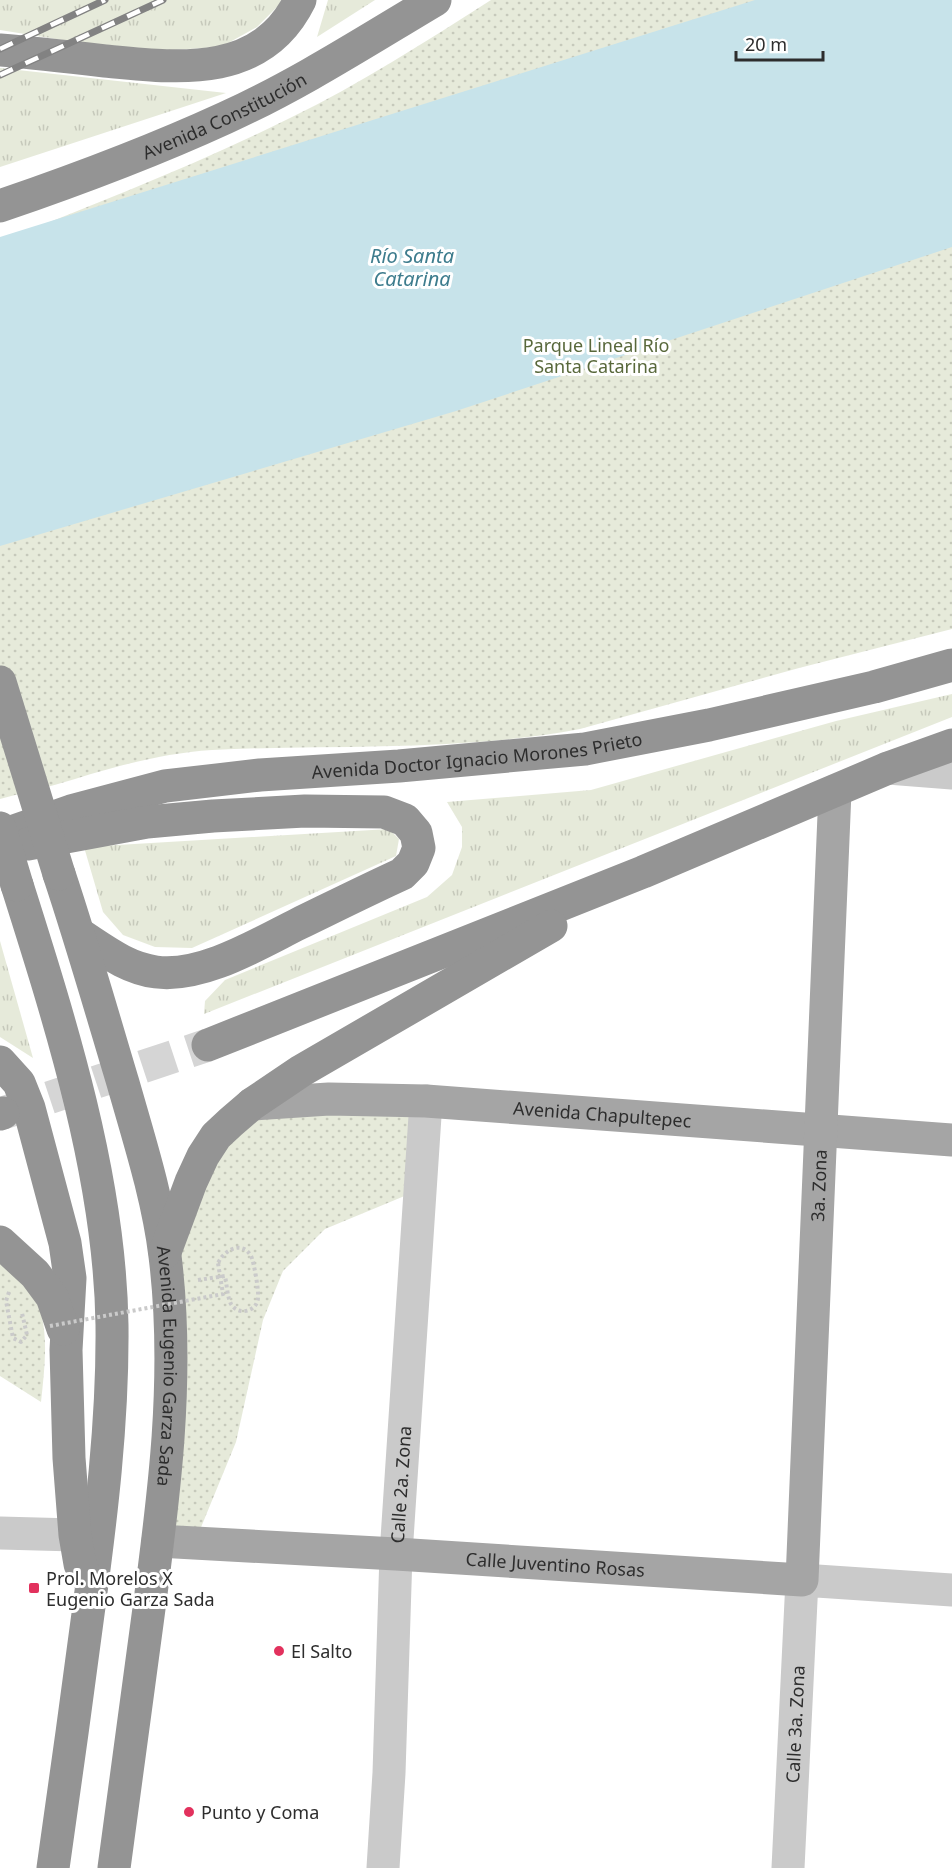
<svg xmlns="http://www.w3.org/2000/svg" width="952" height="1868" font-family="'Noto Sans',sans-serif">
<style>
.grass{fill:url(#grass-tufts)}
.park{fill:url(#park-dots)}
.water{fill:#c7e3ea}
.lines{fill:none;stroke-linecap:round;stroke-linejoin:round}
.highway-tunnel{stroke:#d5d5d5;stroke-width:33;stroke-dasharray:33 16;stroke-linecap:butt}
.path{stroke:#cacaca;stroke-width:4;stroke-dasharray:3 3;stroke-linecap:butt}
.minor{stroke:#cacaca;stroke-width:33}
.major{stroke:#a5a5a5;stroke-width:33}
.highway{stroke:#949494;stroke-width:33}
.rail-casing{stroke:#828282;stroke-width:7}
.rail{stroke:#fff;stroke-width:4.5;stroke-dasharray:14;stroke-linecap:butt}
.path-bridge{stroke:#cacaca;stroke-width:4;stroke-dasharray:3 3;stroke-linecap:butt}
.highway-bridge{stroke:#949494;stroke-width:33}
.poi-dot{fill:#e2315d;stroke:#fff;stroke-width:2}
.labels{text-anchor:middle;dominant-baseline:central;stroke-width:6;stroke-linejoin:round;paint-order:stroke}
.street-label{font-size:18px;fill:#2d2d2d;stroke:#fff}
.park-label{font-size:18px;fill:#58683b;stroke:#fff}
.poi-label{font-size:18px;fill:#2d2d2d;stroke:#fff;text-anchor:start}
.water-label{font-size:20px;font-style:italic;fill:#3d7c8d;stroke:#fff}
</style>
<defs>
<pattern id="grass-tufts" width="24" height="20" patternUnits="userSpaceOnUse" patternTransform="scale(1.5)"><rect width="24" height="20" fill="#e6eada"/><path d="M3 7l-1-3M5 7V3M7 7l1-3M15 17l-1-3M17 17v-4M19 17l1-3" fill="none" stroke="#c6c9bb"/></pattern>
<pattern id="park-dots" width="8" height="8" patternUnits="userSpaceOnUse" patternTransform="scale(1.5)"><rect width="8" height="8" fill="#e6eada"/><path d="M2 2h.1M6 6h.1" fill="none" stroke="#c6c9bb" stroke-width="1.8" stroke-linecap="round"/></pattern>
</defs>
<rect width="100%" height="100%" fill="#fff"/>
<path class="grass" d="M0 0H281L279 5 257 27 221 47 137 52 0 30Z
M328 0H375L317 37Z
M0 68 226 93 0 167Z
M952 694V717L204 1014 205 1001 225 980 427 897 452 875 462 847V827L447 802 591 790 836 721Z
M389 829 399 839 396 856 192 948 155 947 123 935 103 912 84 847Z
M0 941 33 1058 0 1037Z"/>
<path class="park" d="M491 0H952V629L799 668 580 729C459 752 334 744 212 750 165 753 120 765 75 779 50 787 25 792 0 799V242C97 203 196 165 290 118 360 84 425 42 491 0Z
M426 1101 419 1190 325 1229 283 1271 263 1320 236 1442 195 1542 159 1541 168 1284 231 1122Z
M0 1253C10 1264 24 1275 31 1288 51 1322 45 1364 41 1402L0 1376Z"/>
<path class="water" d="M755 0H952V247L456 411 0 546V237Z"/>
<g class="lines">
<path class="highway-tunnel" d="M3 1113 208 1045"/>
<path class="path" d="M198 1280 225 1276C227 1285 227 1296 231 1304 238 1316 257 1312 258 1298 259 1291 254 1262 251 1256 242 1240 224 1250 218 1263
M9 1292 6 1301 13 1338 21 1342 27 1335 22 1313"/>
<g class="minor">
<path d="M888 768 952 773"/>
<path d="M0 1533 75 1535"/>
<path id="s1" d="M383 1868 389 1773 396 1554 426 1101"/>
<path id="s2" d="M788 1868 802 1580 952 1590"/>
</g>
<g class="major">
<path id="s3" d="M252 1104 329 1099 426 1101 952 1140"/>
<path id="s4" d="M158 1541 396 1554 802 1580 835 791"/>
</g>
<g class="highway">
<path d="M0 50C35 53 70 57 105 61 178 68 261 79 300 0"/>
<path id="s5" d="M0 206C76 180 151 152 225 118 298 85 366 41 435 0"/>
<path id="s6" d="M0 836 71 811 165 786 260 775 399 766 585 749 709 725 874 687 952 665"/>
<path d="M28 844 147 822 213 816 305 811 384 812 405 820 416 833 419 848 413 863 402 874C367 890 333 907 298 924 258 944 202 978 156 972 126 968 104 950 79 934"/>
<path id="s7" d="M59 874C82 943 102 1013 123 1083 139 1139 158 1198 165 1256 180 1376 164 1497 148 1616 137 1700 125 1784 114 1868"/>
<path d="M17 885C61 1024 110 1178 112 1325 113 1422 101 1519 88 1614 77 1699 65 1783 53 1868"/>
<path d="M208 1045 643 872 888 768 952 745"/>
<path d="M0 1062 19 1083 29 1108 65 1243 70 1278 66 1350 69 1458 75 1535 80 1564 84 1574"/>
<path d="M0 1114 3 1113"/>
<path d="M0 1242 35 1274 52 1297 63 1329"/>
<path d="M165 1252 191 1182 203 1156 216 1136 231 1122 252 1104 301 1071 551 926"/>
</g>
<defs>
<path id="rail" d="M0 49 105 0
M0 75 163 0"/>
</defs>
<use href="#rail" class="rail-casing"/>
<use href="#rail" class="rail"/>
<path class="path-bridge" d="M50 1326 223 1294 218 1263"/>
<path class="highway-bridge" d="M0 682 59 874
M0 828 17 885"/>
</g>
<g class="poi-dot">
<rect x="28" y="1582" width="12" height="12" rx="3"/>
<circle cx="279" cy="1651" r="6"/>
<circle cx="189" cy="1812" r="6"/>
</g>
<g class="labels">
<g class="street-label">
<text stroke="none"><textPath href="#s5" startOffset="242">Avenida Constitución</textPath></text>
<text stroke="none"><textPath href="#s6" startOffset="486">Avenida Doctor Ignacio Morones Prieto</textPath></text>
<text stroke="none"><textPath href="#s3" startOffset="351">Avenida Chapultepec</textPath></text>
<text stroke="none"><textPath href="#s4" startOffset="1040">3a. Zona</textPath></text>
<text stroke="none"><textPath href="#s7" startOffset="507">Avenida Eugenio Garza Sada</textPath></text>
<text stroke="none"><textPath href="#s1" startOffset="384">Calle 2a. Zona</textPath></text>
<text stroke="none"><textPath href="#s4" startOffset="398">Calle Juventino Rosas</textPath></text>
<text stroke="none"><textPath href="#s2" startOffset="144">Calle 3a. Zona</textPath></text>
</g>
<g class="park-label">
<text x="596" y="345">Parque Lineal Río<tspan x="596" dy="21">Santa Catarina</tspan></text>
</g>
<g class="poi-label">
<text x="46" y="1578">Prol. Morelos X<tspan x="46" dy="21">Eugenio Garza Sada</tspan></text>
<text x="291" y="1651">El Salto</text>
<text x="201" y="1812">Punto y Coma</text>
</g>
<g class="water-label">
<text x="412" y="255">Río Santa<tspan x="412" dy="23">Catarina</tspan></text>
</g>
</g>
<path d="M736 51v9h87v-9" fill="none" stroke="#2d2d2d" stroke-width="3"/>
<text x="745" y="51" font-size="18" fill="#2d2d2d" stroke="#ffffff" stroke-width="4.5" paint-order="stroke">20 m</text>
</svg>
